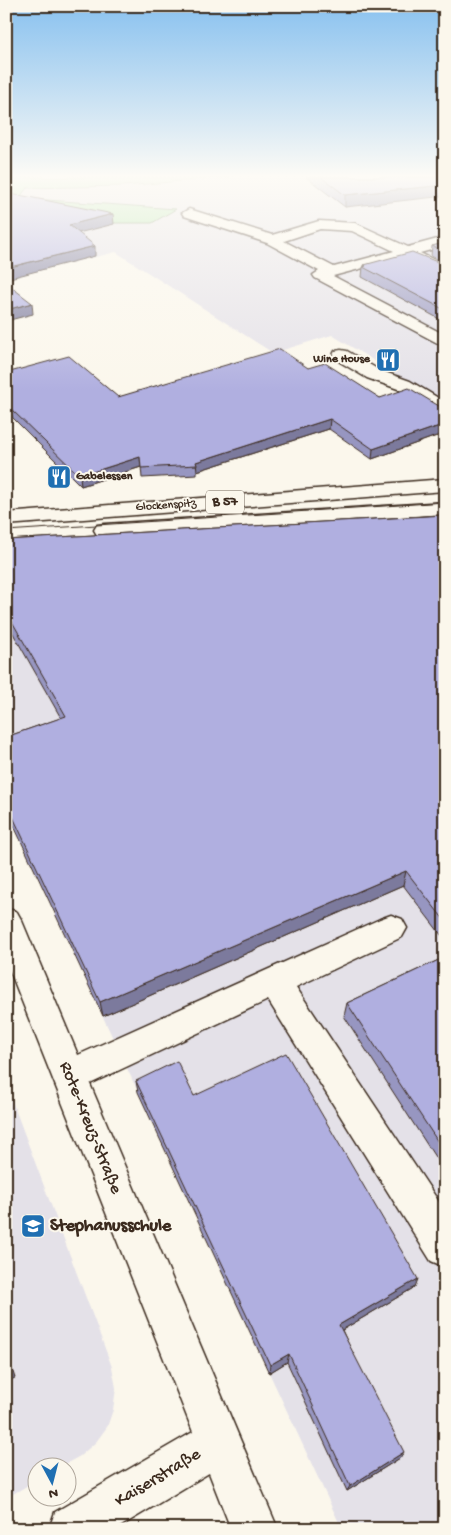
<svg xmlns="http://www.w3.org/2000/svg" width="451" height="1535" font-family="'Gochi Hand',sans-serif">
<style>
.built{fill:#e4e1e8}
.green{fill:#afe5a8;stroke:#758863}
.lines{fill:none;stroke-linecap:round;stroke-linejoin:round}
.minor-casing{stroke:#3b2a1e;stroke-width:3}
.major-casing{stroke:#3b2a1e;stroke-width:3}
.minor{fill:#fbf7ec;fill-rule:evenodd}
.major{fill:#fbf7ec;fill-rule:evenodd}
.tram{stroke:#3b2a1e;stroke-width:1}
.wall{fill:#9796c1;stroke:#3b2a1e}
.shaded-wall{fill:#7b7a9d;stroke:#3b2a1e}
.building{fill:#b0afe0;stroke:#3b2a1e}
.labels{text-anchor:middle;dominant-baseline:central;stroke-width:4;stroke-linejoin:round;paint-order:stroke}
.far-poi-label{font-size:12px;font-weight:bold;fill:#3b2a1e;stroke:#fbf7ec;text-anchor:end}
.far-street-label{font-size:12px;fill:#3b2a1e;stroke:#fbf7ec}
.shield{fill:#fbf7ec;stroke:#75685c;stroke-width:1}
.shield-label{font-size:14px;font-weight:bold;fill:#3b2a1e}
.near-street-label{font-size:18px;fill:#3b2a1e;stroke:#fbf7ec}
.near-poi-label{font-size:18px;font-weight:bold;fill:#3b2a1e;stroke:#fbf7ec;text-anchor:start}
</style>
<rect width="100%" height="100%" fill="#fbf7ec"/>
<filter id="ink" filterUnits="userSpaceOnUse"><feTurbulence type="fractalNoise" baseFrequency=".02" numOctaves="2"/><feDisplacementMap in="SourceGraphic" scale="10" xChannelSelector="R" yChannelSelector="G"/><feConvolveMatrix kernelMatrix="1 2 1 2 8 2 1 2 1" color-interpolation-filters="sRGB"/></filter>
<g filter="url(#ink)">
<path class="built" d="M230 177H445V404L332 335 273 353 116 252 6 279V201L175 209 19 198 27 188 123 186Z
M445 526V1529H342L6 809V551Z
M6 1085 112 1367 116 1388 113 1410 107 1427 96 1442 80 1456 60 1467 38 1468 37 1480 6 1498Z"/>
<path class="green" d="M6 177H230L123 186 27 188 19 198 176 209 152 223H114L47 207 6 201Z"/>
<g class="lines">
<defs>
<path id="minor" d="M189 209 272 235 319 221 355 223 408 247 445 237V246L420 253 445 265V275L405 257 333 276 445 335V347L315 278 313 275 319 271 267 243 184 216 182 213ZM320 229 352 231 394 251 334 267 284 241Z
M341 350 347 351 379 370 410 381 445 402V415L438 414 398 389 367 378 335 359 333 355 335 351Z
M6 908 17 912 22 921 78 1055 380 919 391 915 402 919 407 928 402 937 296 987 445 1211V1267L431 1261 268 1000 90 1084 278 1529H231L209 1473 116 1529H49L55 1512 193 1432 6 961Z"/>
<path id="major" d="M445 479V491L6 525V513Z
M445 502V514L105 536 97 535 94 530 97 525 105 524Z"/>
</defs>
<use href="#minor" class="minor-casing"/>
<use href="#major" class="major-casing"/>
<use href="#minor" class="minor"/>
<use href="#major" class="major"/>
<path class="tram" d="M6 531 445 502"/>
</g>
<path class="wall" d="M306 177H445L345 207Z
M445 243V263L431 256 432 246Z
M364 265H445V322L362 277 363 267H364Z
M308 368 380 398 445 407V433L372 459 329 429 197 471V475L142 478 141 467 81 486 12 417 6 419V373L118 397Z
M445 515V940L403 885 103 1016 6 809V737L61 718 6 621V540Z
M445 957V1156L437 1160 344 1016 347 1003Z
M136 1081 194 1096 415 1287 342 1330 400 1458 347 1491 287 1362 269 1373 138 1092Z"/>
<path class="shaded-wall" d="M445 185V196L345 207V195Z
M113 214 114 224 70 235 69 225Z
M95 246V256L6 279V268Z
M32 303 33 314 6 321V310Z
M10 408 12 417 6 419V409Z
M330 419 329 429 197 471 196 462Z
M445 424V433L372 459 373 449Z
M140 457 141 467 81 486 80 476Z
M406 871 403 885 103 1016 100 1002Z
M445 1147V1156L437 1160 442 1148Z
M418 1279 415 1287 337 1333 339 1325Z
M6 1351 15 1378 6 1382Z
M289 1354 287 1362 269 1373 270 1365Z
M404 1452 400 1458 347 1491 350 1486Z"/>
<path class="building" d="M321 177H445V185L345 195Z
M6 194 24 196 113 214 69 225 95 246 6 268Z
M445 243V252L432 246Z
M412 252 445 265V310L363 267 366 266 364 265Z
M6 283 32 303 6 310Z
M280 349 308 368 325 363 380 398 409 388 439 406 445 407V424L373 449 330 419 196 462 197 465 141 468 140 457 80 476 10 408 6 409V373L69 356 118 397Z
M445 515V921L406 871 100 1002 6 802V737L66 716 6 611V540Z
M445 957V1147L442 1148 347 1003Z
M286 1053 418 1279 339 1325 404 1452 350 1486 289 1354 270 1365 136 1081 177 1061 194 1096Z
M6 1357 11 1371 6 1374Z"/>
</g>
<linearGradient id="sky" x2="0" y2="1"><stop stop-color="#88c1ef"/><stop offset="0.45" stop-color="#fdfbf6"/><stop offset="1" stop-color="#fdfbf6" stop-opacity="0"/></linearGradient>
<rect width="451" height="391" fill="url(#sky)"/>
<defs>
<symbol id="restaurant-square" viewBox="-11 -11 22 22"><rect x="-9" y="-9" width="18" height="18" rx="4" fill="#1f6fb2" stroke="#fbf7ec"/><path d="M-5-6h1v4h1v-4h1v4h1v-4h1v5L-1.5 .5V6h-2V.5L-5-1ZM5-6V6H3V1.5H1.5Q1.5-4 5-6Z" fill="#fff"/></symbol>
<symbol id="school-square" viewBox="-11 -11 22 22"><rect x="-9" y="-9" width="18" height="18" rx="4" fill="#1f6fb2" stroke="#fbf7ec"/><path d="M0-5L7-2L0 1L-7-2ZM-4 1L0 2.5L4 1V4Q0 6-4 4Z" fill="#fff"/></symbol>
</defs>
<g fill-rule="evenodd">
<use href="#restaurant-square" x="374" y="346" width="28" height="28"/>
<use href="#restaurant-square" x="45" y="463" width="28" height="28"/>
<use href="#school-square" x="19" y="1212" width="28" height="28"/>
</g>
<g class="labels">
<g class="far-poi-label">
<text x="370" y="360">Wine House</text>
<text x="76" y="477" text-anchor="start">Gabelessen</text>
</g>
<g class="far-street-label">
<text transform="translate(166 506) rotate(-4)">Glockenspitz</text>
</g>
<rect class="shield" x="206" y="490.5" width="38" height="23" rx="4"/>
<g class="shield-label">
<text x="225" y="502">B 57</text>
</g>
<g class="near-street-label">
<text transform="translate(90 1128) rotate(68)">Rote-Kreuz-Straße</text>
<text transform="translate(158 1478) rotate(-31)">Kaiserstraße</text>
</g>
<g class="near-poi-label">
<text x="50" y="1226">Stephanusschule</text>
</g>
</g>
<rect width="451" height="1535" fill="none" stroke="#fbf7ec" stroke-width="25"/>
<rect x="12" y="12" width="426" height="1510" fill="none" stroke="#3b2a1e" stroke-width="2" filter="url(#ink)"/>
<g transform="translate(52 1482) rotate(173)"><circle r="24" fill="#fbf7ec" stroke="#aea59a"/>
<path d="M0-4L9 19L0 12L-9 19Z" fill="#1f6fb2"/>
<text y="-8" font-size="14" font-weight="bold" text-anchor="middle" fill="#3b2a1e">N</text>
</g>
</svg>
